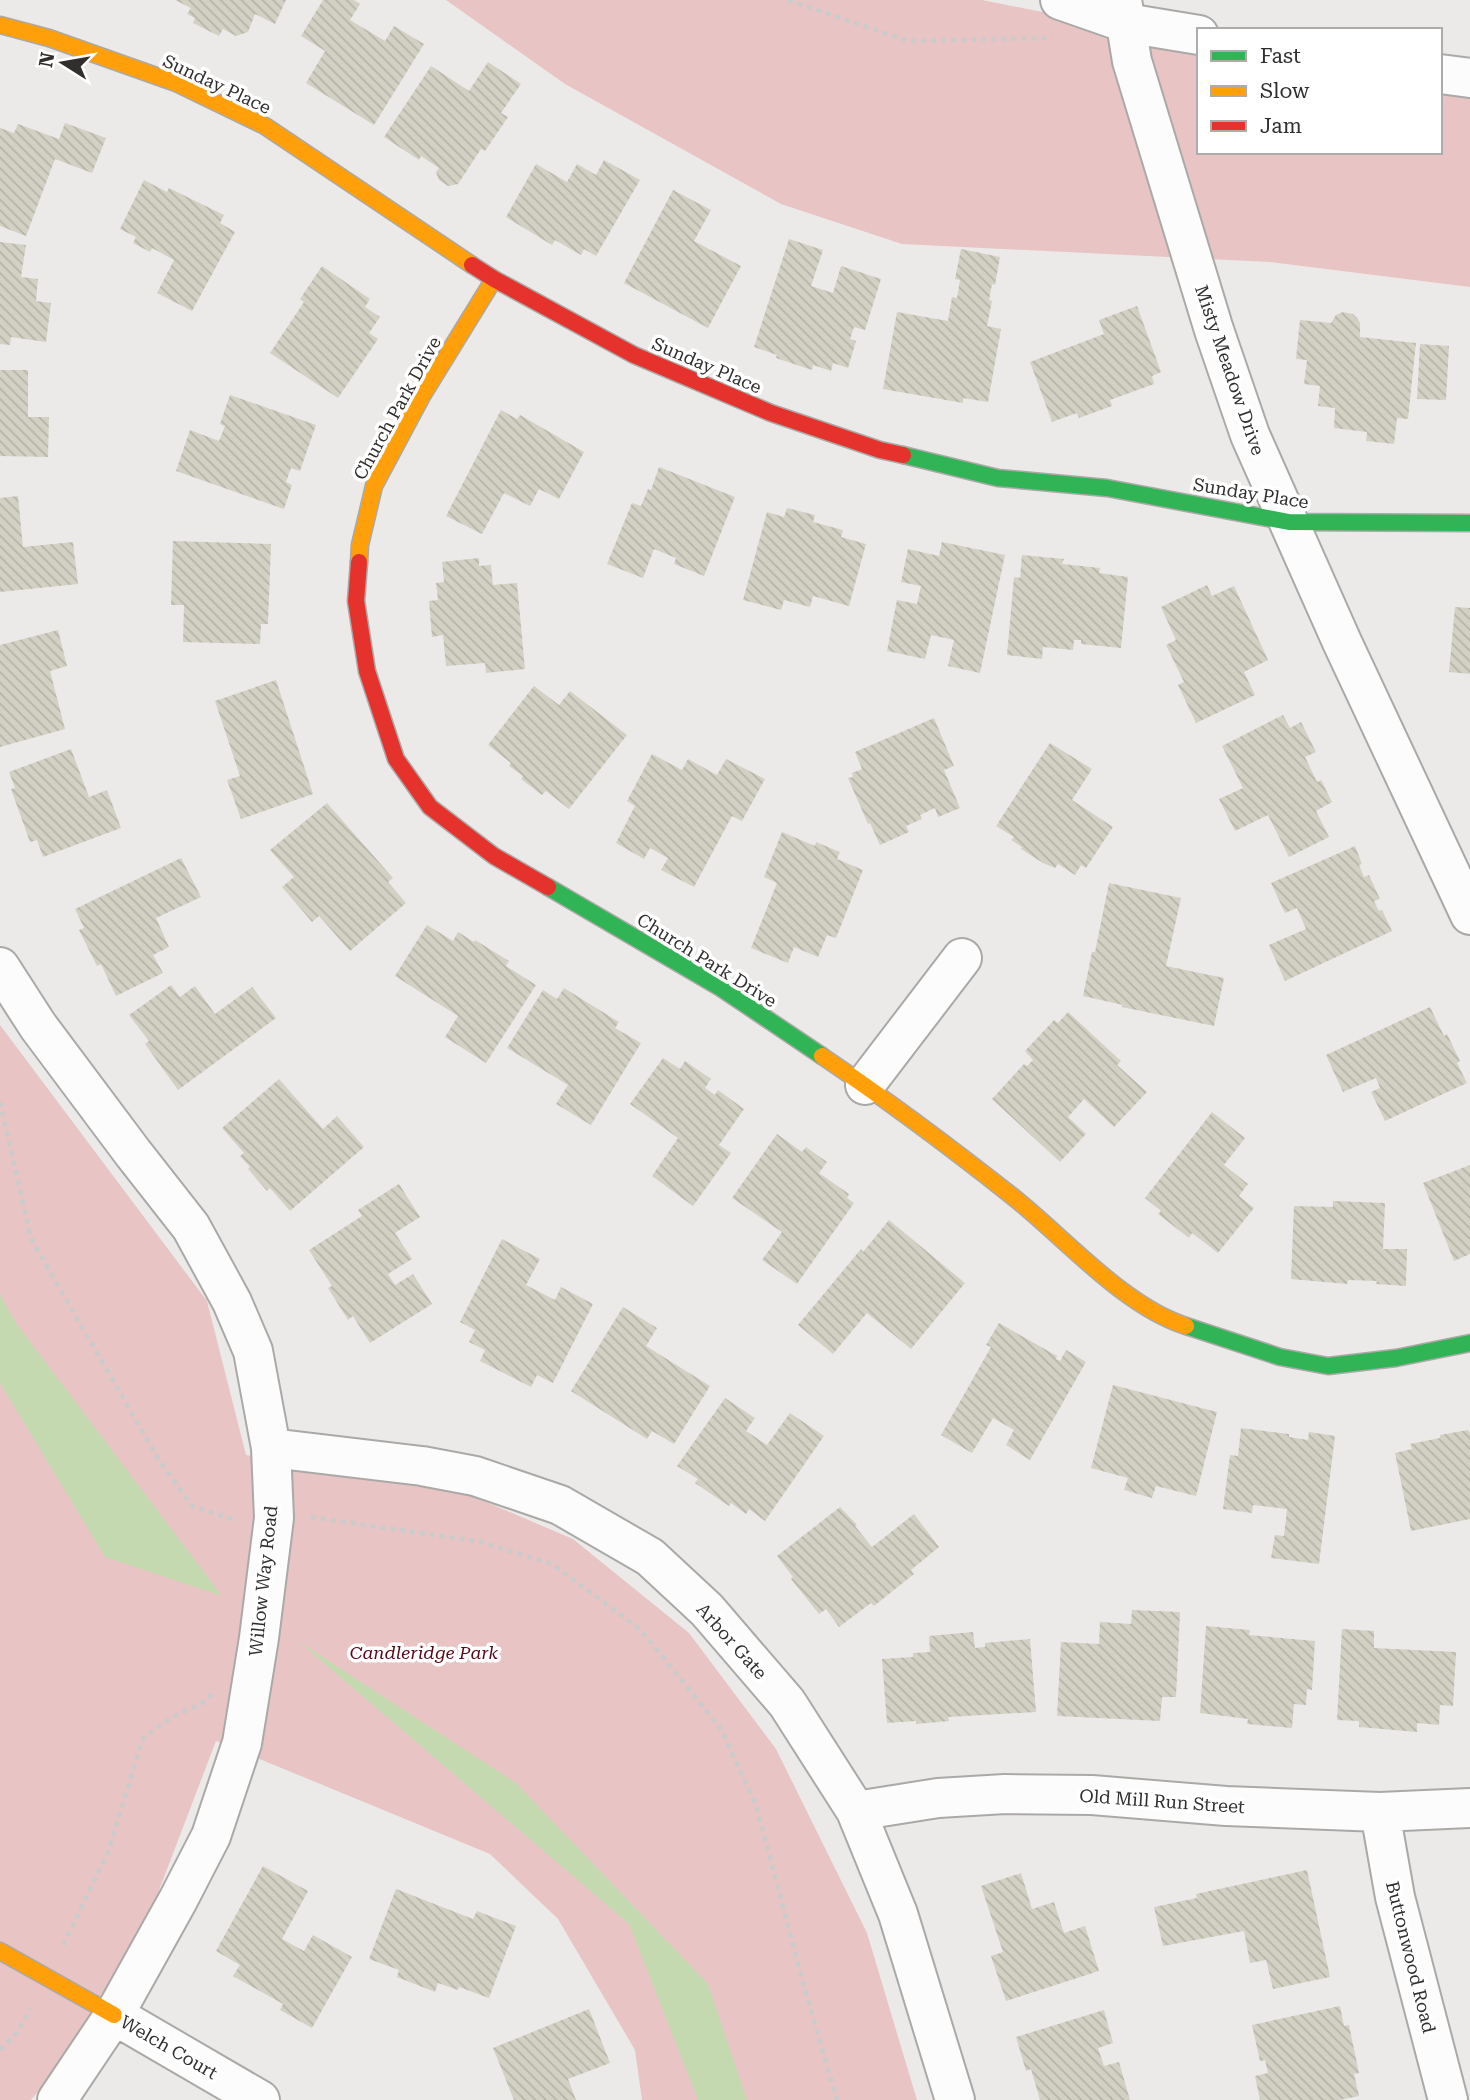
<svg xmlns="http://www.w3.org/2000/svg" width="1470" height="2100" font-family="'Roboto Serif',serif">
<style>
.green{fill:#e8c4c4}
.water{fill:#c5d9b1}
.building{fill:url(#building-back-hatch)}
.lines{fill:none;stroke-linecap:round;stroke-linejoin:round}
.street-casing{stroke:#aba9a7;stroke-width:42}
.fast-casing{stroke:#aba9a7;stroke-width:19}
.slow-casing{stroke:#aba9a7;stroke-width:19}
.jam-casing{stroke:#aba9a7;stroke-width:19}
.path{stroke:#cccbcb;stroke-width:4.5;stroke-dasharray:5 5;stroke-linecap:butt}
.street{stroke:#fcfcfc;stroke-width:38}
.fast{stroke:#30b455;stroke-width:16}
.slow{stroke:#ff9f0a;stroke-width:16}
.jam{stroke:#e5322d;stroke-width:16}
.labels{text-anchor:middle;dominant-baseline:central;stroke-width:7;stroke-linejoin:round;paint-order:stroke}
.street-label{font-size:18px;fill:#312f2e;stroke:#fff}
.park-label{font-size:18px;font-style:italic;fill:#5a0619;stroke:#fff}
</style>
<defs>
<pattern id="building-back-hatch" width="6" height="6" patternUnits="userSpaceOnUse" patternTransform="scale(1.75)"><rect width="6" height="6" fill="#d3d1c4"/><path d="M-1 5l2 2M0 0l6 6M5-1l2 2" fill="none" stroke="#b6b4a9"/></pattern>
</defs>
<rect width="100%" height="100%" fill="#eceae8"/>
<path class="green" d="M446 0H982L1199 43V152H1440V92L1470 97V287L1270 262 902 244 781 204 565 84Z
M0 1025 207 1301 246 1455 458 1490 573 1539 689 1633 776 1749 867 1933 917 2100H642L635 2050 558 1919 490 1854 216 1741 140 1940 58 2067 31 2100H0Z"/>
<path class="water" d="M0 1294 16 1323 222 1596 105 1557 0 1383Z
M298 1641 516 1783 708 1984 747 2100H698L629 1924Z"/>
<path class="building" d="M175 0H286L275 24 255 14 248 32 236 36 223 29 219 36 193 23 195 18 187 14 191 8Z
M323 0H354L360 4 350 20 385 41 394 26 424 44 374 125 306 83 325 51 301 36Z
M488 62 521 84 501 113 508 117 485 151 481 149 458 184 448 186 439 180 436 172 439 168 421 156 419 160 384 137 431 66 469 91Z
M65 123 106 138 92 173 55 159 26 236 0 226V128L14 133 18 124 59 139Z
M604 160 640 180 596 256 584 249 581 255 555 240 552 245 506 217 536 164 567 182 577 164 596 175Z
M144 180 167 192 169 188 224 215 220 223 235 232 192 311 157 293 174 260 152 248 150 252 133 243 136 237 120 229Z
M673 190 711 210 694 241 741 266 708 328 624 283Z
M789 239 823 250 811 286 833 293 841 266 881 279 865 330 854 327 850 339 856 341 848 368 833 363 831 371 813 365 812 370 776 358 777 355 754 347Z
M0 242 26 245 21 277 38 279 36 301 51 303 46 342 11 337 10 345 0 344Z
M961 249 1000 257 995 285 992 284 989 300 992 301 987 326 1001 329 988 402 963 398V403L883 389 897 312 948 321 952 297 957 298 960 280 955 279Z
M322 266 370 299 365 307 380 317 369 333 378 339 338 398 270 353 304 302 300 299Z
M1137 306 1161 372 1152 376 1154 384 1110 400 1112 406 1079 418 1077 413 1052 422 1030 362 1104 334 1099 320Z
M1343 312 1353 314 1357 318 1360 323V337L1416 343 1408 419 1397 418 1394 444 1366 441 1367 432 1334 428 1335 408 1318 406 1320 386 1304 384 1307 360 1296 359 1300 320 1331 323 1336 315Z
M1420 344 1449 346 1446 400 1417 399Z
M0 370H28V417H49L48 457 0 456Z
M230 395 316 425 300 471 291 468 286 482 292 485 284 509 176 471 190 430 219 441 225 426 220 424Z
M501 410 517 419 520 415 584 452 559 499 539 489 530 506 504 493 482 534 446 516Z
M659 467 735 497 704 576 674 564 676 558 654 549 643 578 607 564 632 503 641 506 648 489 651 490Z
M18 496 23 547 73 542 78 584 0 592V498Z
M787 508 815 515 813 522 843 530 841 537 866 544 849 606 813 596 810 607 784 600 781 610 743 600 767 512 784 517Z
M173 541 271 544 268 624H261L260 644 183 642 184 605H171Z
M942 542 1005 555 980 673 948 666 954 640 931 635 925 659 887 651 897 600 917 604 921 586 901 582 908 549 939 556Z
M1022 555 1064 559 1062 564 1100 568 1099 573 1128 577 1121 648 1081 644V640H1074L1073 650 1043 647 1042 659 1007 655 1014 577 1020 578Z
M479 558V566L491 565 493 585 517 583 525 669 486 673 485 663 446 666 443 635 432 637 429 601 438 600 436 583 444 582 442 562Z
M1207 585 1212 596 1234 586 1268 660 1244 672 1255 695 1196 723 1178 685 1184 682 1166 645 1176 640 1161 607Z
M1455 607 1470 608V674L1449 672Z
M58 630 67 666 50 671 65 729 0 747V645Z
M276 680 313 794 241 819 227 780 240 776 215 701Z
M534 686 559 705 570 691 627 735 569 809 546 791 542 795 521 779 523 776 509 766 511 763 488 745Z
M1283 715 1290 728 1301 722 1316 752 1305 757 1317 782 1321 780 1332 802 1316 811 1329 837 1289 857 1268 815 1235 831 1219 799 1243 788 1222 746Z
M934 718 954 766 944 770 960 808 938 817 935 808 920 815 922 819 906 826 909 832 880 845 870 823 868 824 848 778 853 777 852 773 862 769 855 752Z
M1050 743 1092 769 1072 800 1113 827 1086 868 1081 865 1075 875 1058 864 1055 868 1043 863 1021 849 1022 847 1011 840 1014 837 996 826Z
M71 749 89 797 107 790 121 828 43 857 37 840 30 842 11 789 15 788 9 772Z
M652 754 682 770 688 759 717 775 726 759 765 779 742 821 732 816 694 887 661 870 668 858 650 848 644 859 616 843 635 806 627 801Z
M327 803 393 878 388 882 406 903 350 951 319 916 312 922 282 887 294 877 270 850Z
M782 832 815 846 816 842 840 852 837 859 863 870 836 938 827 935 818 957 794 947 788 963 751 948 777 883 764 877Z
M1355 846 1362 864 1359 865 1364 877 1369 875 1380 899 1374 901 1379 911 1382 910 1392 931 1285 981 1269 945 1306 929 1297 908 1285 913 1271 883Z
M181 858 201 897 156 918 169 947 153 955 163 973 116 996 101 964 97 966 79 930 84 928 75 909Z
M1109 883 1181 898 1166 966 1224 978 1214 1026 1122 1007 1123 1005 1083 996 1092 952H1095Z
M427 925 453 941 458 932 474 942 475 940 509 961 506 966 536 985 486 1063 445 1037 458 1016 395 976Z
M171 985 180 997 195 986 215 1014 252 987 276 1018 178 1090 145 1044 149 1041 129 1015Z
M564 988 619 1022 615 1028 641 1043 591 1125 556 1104 568 1085 507 1048 543 990 557 999Z
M1430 1007 1444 1036 1447 1034 1460 1061 1457 1063 1467 1083 1385 1121 1371 1092 1380 1088 1376 1078 1343 1092 1326 1055Z
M1068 1012 1121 1061 1117 1065 1147 1092 1114 1127 1084 1099 1068 1117 1086 1134 1060 1162 992 1099 1024 1064 1027 1066 1033 1060 1025 1051 1054 1020 1058 1023Z
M663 1058 680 1069 685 1061 711 1079 705 1088 715 1095 718 1090 744 1109 719 1145 731 1153 693 1206 652 1176 678 1138 630 1104Z
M279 1079 323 1129 337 1116 364 1147 290 1211 270 1188 267 1191 248 1169 250 1167 240 1156 244 1153 222 1128Z
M1212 1112 1245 1138 1224 1165 1248 1184 1239 1196 1254 1208 1218 1253 1192 1233 1189 1238 1158 1214 1161 1211 1145 1198Z
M777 1134 802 1152 806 1147 827 1162 819 1173 849 1194 847 1198 854 1203 797 1284 762 1260 782 1232 732 1198Z
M1470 1165V1254L1454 1261 1423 1183Z
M399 1184 420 1217 395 1233 412 1259 388 1274 395 1285 413 1274 432 1304 370 1343 353 1316 348 1320 328 1288 332 1286 309 1250 362 1216 358 1210Z
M1333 1201 1385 1203 1383 1249H1407L1406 1286 1376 1284 1377 1281 1348 1280 1347 1284 1291 1279 1294 1206 1333 1207Z
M889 1220 965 1283 911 1349 867 1313 833 1354 798 1325 861 1249 863 1252Z
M502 1239 540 1259 526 1285 555 1300 561 1287 593 1304 553 1383 537 1375 531 1387 480 1361 485 1350 469 1342 475 1330 460 1322Z
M623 1307 657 1328 646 1346 710 1386 674 1444 652 1431 647 1439 571 1391Z
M999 1323 1057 1356 1056 1359 1060 1361 1066 1350 1086 1362 1030 1460 1006 1445 1014 1430 993 1418 972 1453 941 1435 991 1347 986 1345Z
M1113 1385 1217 1412 1196 1496 1156 1486 1152 1498 1124 1490 1128 1478 1091 1468Z
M725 1398 755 1418 746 1431 767 1445 790 1413 824 1436 765 1521 749 1509 746 1514 731 1503 729 1506 695 1483 698 1479 677 1466Z
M1241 1428 1289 1434V1437L1308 1440 1309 1432 1335 1436 1319 1564 1271 1558 1275 1535 1284 1536 1287 1509 1253 1505 1252 1513 1223 1509 1230 1455 1238 1456Z
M1468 1430 1470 1433V1519L1411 1531 1395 1453 1412 1449 1410 1444 1440 1438V1435Z
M840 1507 857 1525 855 1526 872 1547 914 1514 939 1547 911 1570 914 1574 874 1606 871 1603 839 1627 826 1609 819 1614 791 1579 793 1577 777 1556Z
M1132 1610 1180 1612 1176 1697H1162L1160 1721 1057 1716 1061 1642 1099 1644 1100 1622 1131 1624Z
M1206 1626 1250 1630 1249 1635 1315 1641 1312 1690 1307 1689 1306 1705 1294 1704 1292 1728 1247 1724 1248 1719 1200 1713Z
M1342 1629 1374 1631V1648L1456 1652 1453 1706 1440 1705 1439 1725 1417 1723V1732L1359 1727V1721L1337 1720Z
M973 1632 975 1648 985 1647V1643L1030 1639 1036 1712 948 1717 949 1721 916 1724V1721L887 1723 882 1659 913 1657V1653L930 1652 929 1636Z
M263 1866 308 1891 282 1939 304 1951 313 1935 352 1957 312 2028 280 2010 283 2004 233 1976 240 1965 216 1951Z
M1307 1870 1330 1977 1273 1989 1266 1960 1250 1963 1244 1931 1163 1946 1154 1907 1197 1898 1196 1894Z
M1021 1873 1032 1909 1054 1902 1064 1933 1085 1926 1099 1971 1006 2001 991 1956 1003 1952 981 1886Z
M396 1889 473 1919 477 1911 516 1926 489 1998 459 1987 458 1990 438 1983 435 1992 397 1977 399 1970 369 1959Z
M1340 2006 1344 2026 1349 2025 1359 2073 1354 2074 1359 2096 1339 2100H1260L1255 2076 1268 2073 1265 2060 1260 2061 1252 2025Z
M589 2009 610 2063 568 2079 576 2100H514L493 2048Z
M1104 2010 1113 2043 1098 2048 1104 2066 1119 2062 1130 2100H1040L1031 2069 1026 2071 1016 2037Z"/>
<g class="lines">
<defs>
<path id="street" d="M1060 0 1126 23 1199 35
M1122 0 1132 61 1214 330 1250 435 1342 642 1470 915
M1440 74 1470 78
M0 967 38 1026 133 1153 191 1227 232 1302 253 1351 271 1448 274 1518 259 1638 242 1743 211 1836 178 1900 114 2015 57 2100
M865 1085 962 958
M271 1448 422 1466 475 1476 560 1505 650 1557 707 1610 787 1703 856 1811 898 1914 955 2100
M856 1811 938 1798 1005 1794 1092 1795 1226 1806 1380 1812 1470 1808
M1380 1812 1395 1897 1448 2100
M114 2015 260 2100"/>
<path id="fast" d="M903 455 998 478 1107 488 1289 522 1470 523
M548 887 721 988 822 1056
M1186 1326 1280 1357 1328 1366 1396 1358 1470 1343"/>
<path id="slow" d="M0 25 49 38 176 83 265 126 472 265
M359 562 360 545 374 486 422 396 494 279
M822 1056C887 1100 950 1147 1012 1196 1064 1237 1123 1306 1186 1326
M0 1951 114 2015"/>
<path id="jam" d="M472 265 494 279 634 355 771 413 880 450 903 455
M359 562 356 601 367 671 396 759 430 807 494 856 548 887"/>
</defs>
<use href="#street" class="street-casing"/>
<use href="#fast" class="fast-casing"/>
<use href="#slow" class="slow-casing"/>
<use href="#jam" class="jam-casing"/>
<path class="path" d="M788 0 908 41 1052 38
M0 1102 31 1239 159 1460 192 1506 238 1521
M311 1517 481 1542 552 1564 640 1629 721 1729 756 1805 805 1990 837 2100
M63 1945 108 1852 143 1738 172 1717 201 1704 213 1693
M0 2050 17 2033 30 2009"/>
<use href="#street" class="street"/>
<use href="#fast" class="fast"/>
<use href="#slow" class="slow"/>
<use href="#jam" class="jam"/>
</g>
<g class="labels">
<g class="street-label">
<text transform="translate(217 84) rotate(25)">Sunday Place</text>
<text transform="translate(707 365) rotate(23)">Sunday Place</text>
<text transform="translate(1230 370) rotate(71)">Misty Meadow Drive</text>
<text transform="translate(397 408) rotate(-61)">Church Park Drive</text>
<text transform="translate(1251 493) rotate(9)">Sunday Place</text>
<text transform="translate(707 960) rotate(32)">Church Park Drive</text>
<text transform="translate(263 1581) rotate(-84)">Willow Way Road</text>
<text transform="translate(732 1641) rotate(48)">Arbor Gate</text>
<text transform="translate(1162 1801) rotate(4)">Old Mill Run Street</text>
<text transform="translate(1411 1957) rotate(76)">Buttonwood Road</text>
<text transform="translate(169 2047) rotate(30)">Welch Court</text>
</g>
<g class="park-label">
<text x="424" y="1652">Candleridge Park</text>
</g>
</g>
<rect x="1197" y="28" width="245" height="126" fill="#ffffff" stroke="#adacab" stroke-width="2"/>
<rect x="1211" y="51" width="35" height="10" fill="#30b455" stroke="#adacab" stroke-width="2"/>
<text x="1260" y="63" font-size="21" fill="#312f2e">Fast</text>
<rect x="1211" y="86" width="35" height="10" fill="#ff9f0a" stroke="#adacab" stroke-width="2"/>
<text x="1260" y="98" font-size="21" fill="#312f2e">Slow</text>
<rect x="1211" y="121" width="35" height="10" fill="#e5322d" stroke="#adacab" stroke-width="2"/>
<text x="1260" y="133" font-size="21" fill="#312f2e">Jam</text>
<g transform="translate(63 63) rotate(281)" stroke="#ffffff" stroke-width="5" paint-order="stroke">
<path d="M0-5L12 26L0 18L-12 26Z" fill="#312f2e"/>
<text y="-10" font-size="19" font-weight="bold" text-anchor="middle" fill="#312f2e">N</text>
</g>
</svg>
